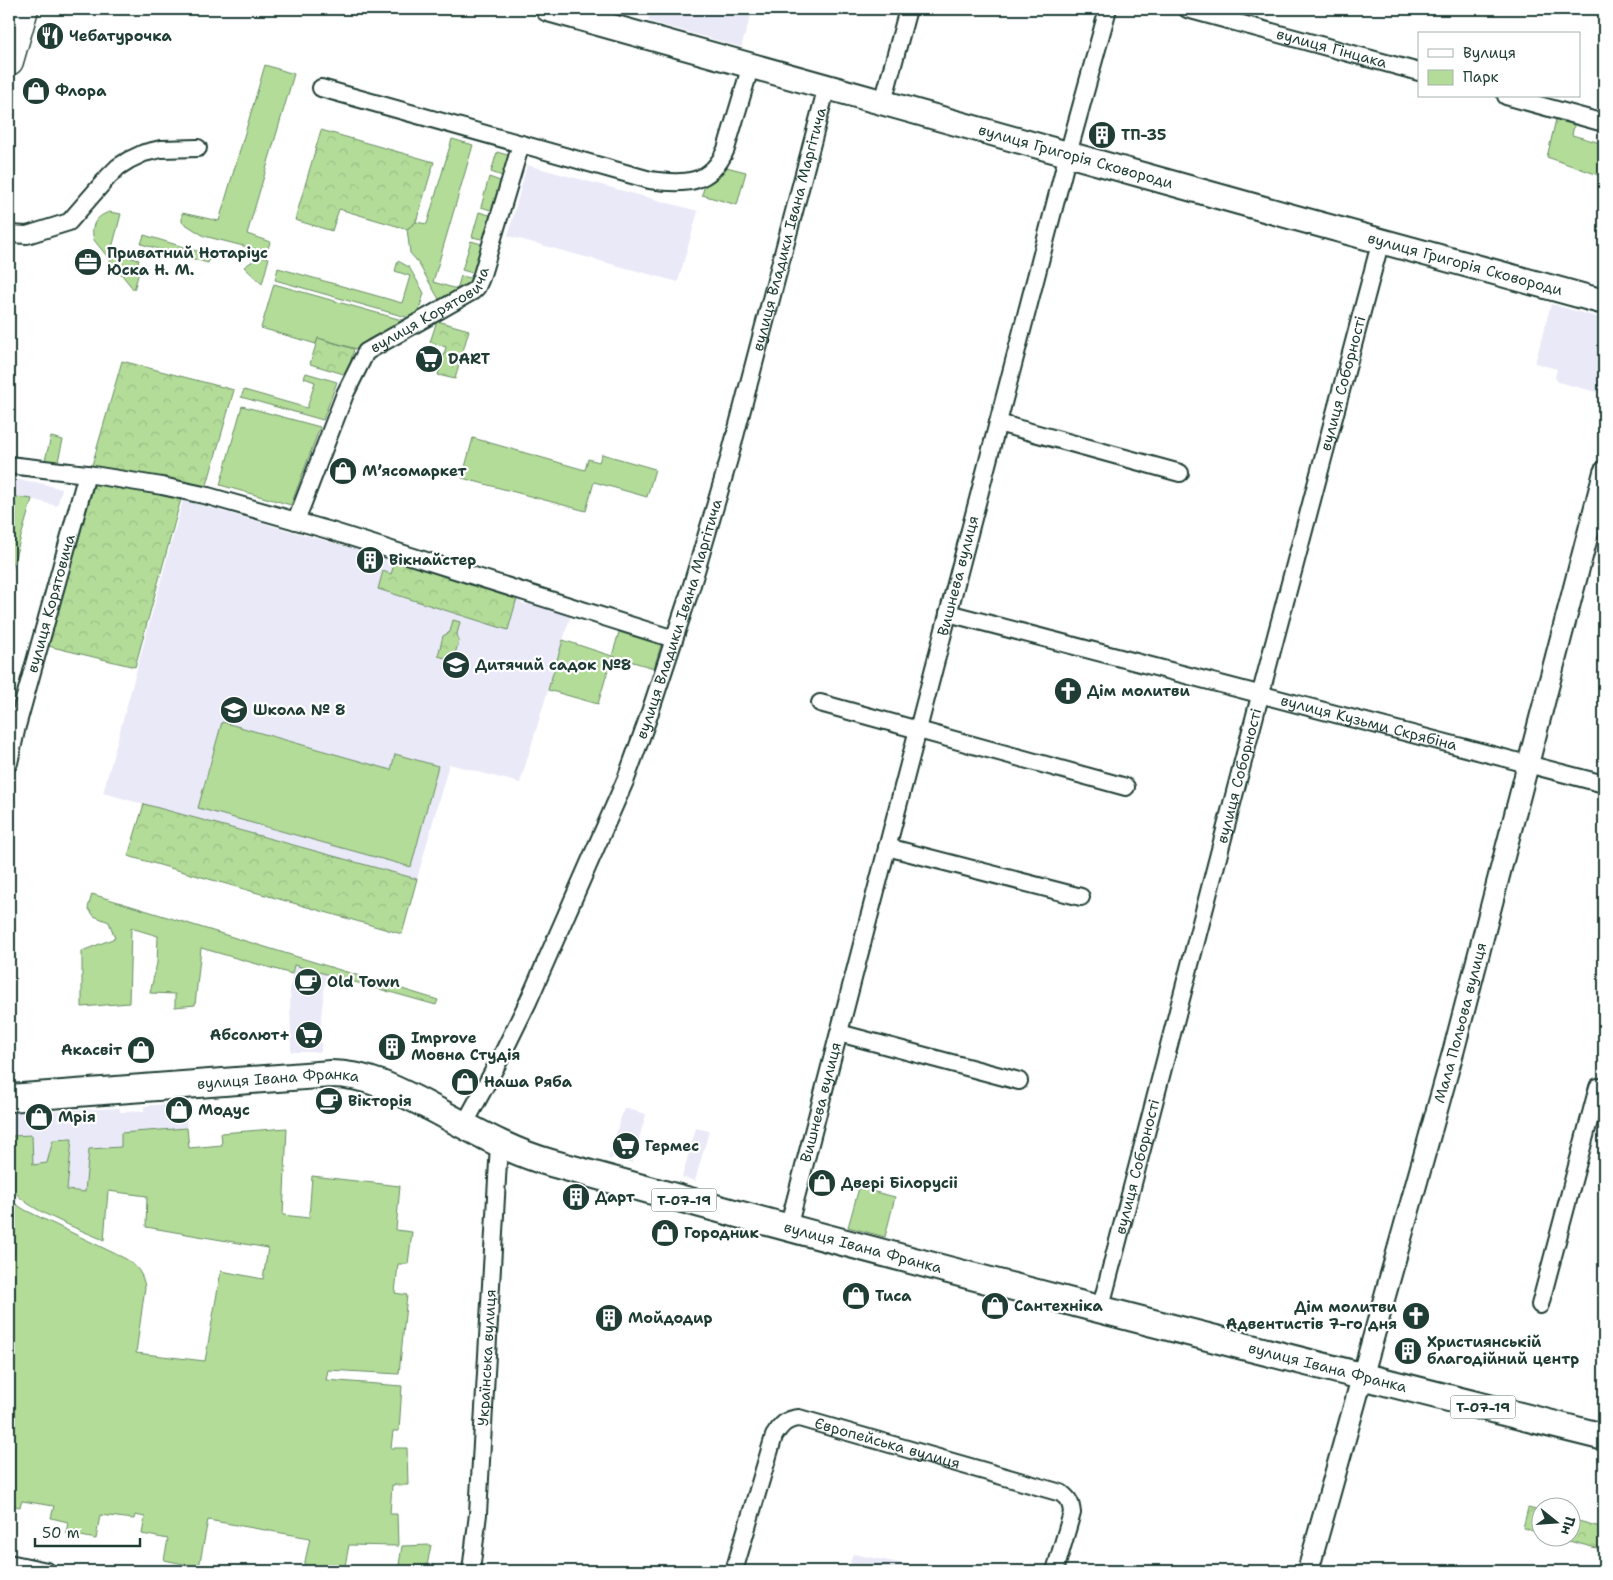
<svg xmlns="http://www.w3.org/2000/svg" width="1613" height="1580" font-family="'Shantell Sans',sans-serif">
<style>
.built{fill:#eae9f8}
.green{fill:#b3dc99;stroke:#698c66}
.forest{fill:url(#forest-crowns);stroke:#698c66}
.lines{fill:none;stroke-linecap:round;stroke-linejoin:round}
.minor-casing{stroke:#1f3d34;stroke-width:20}
.tertiary-casing{stroke:#1f3d34;stroke-width:24}
.secondary-casing{stroke:#1f3d34;stroke-width:28}
.primary-casing{stroke:#1f3d34;stroke-width:30}
.trunk-casing{stroke:#1f3d34;stroke-width:31}
.minor{stroke:#fff;stroke-width:16}
.tertiary{stroke:#fff;stroke-width:20}
.secondary{stroke:#fff;stroke-width:24}
.primary{stroke:#fff;stroke-width:26}
.trunk{stroke:#fff;stroke-width:28}
.labels{text-anchor:middle;dominant-baseline:central;stroke-width:4.5;stroke-linejoin:round;paint-order:stroke}
.shield{fill:#fff;stroke:#627771;stroke-width:1}
.shield-label{font-size:14px;font-weight:bold;fill:#1f3d34}
.poi-label{font-size:15px;font-weight:bold;fill:#1f3d34;stroke:#fff;text-anchor:start}
.street-label{font-size:15px;fill:#1f3d34;stroke:#fff}
</style>
<defs>
<pattern id="forest-crowns" width="20" height="18" patternUnits="userSpaceOnUse" patternTransform="scale(1.25)"><rect width="20" height="18" fill="#b3dc99"/><path d="M2 6a3 3 0 1 1 6 0M12 15a3 3 0 1 1 6 0" fill="none" stroke="#9abe84"/></pattern>
</defs>
<rect width="100%" height="100%" fill="#fff"/>
<filter id="ink" filterUnits="userSpaceOnUse"><feTurbulence type="fractalNoise" baseFrequency=".02" numOctaves="2"/><feDisplacementMap in="SourceGraphic" scale="10" xChannelSelector="R" yChannelSelector="G"/><feConvolveMatrix kernelMatrix="1 2 1 2 8 2 1 2 1" color-interpolation-filters="sRGB"/></filter>
<g filter="url(#ink)">
<path class="built" d="M651 9H753L741 47 648 21Z
M527 165 698 211 678 282 508 236Z
M1551 304 1604 319V394L1558 382 1555 378 1557 369 1535 363Z
M9 479 36 482 62 489 57 506 27 498 9 496Z
M183 500 354 549 387 559V561L394 563 396 559 519 598 521 603 527 605 531 602 571 614 520 783 449 764 417 879 103 793Z
M294 965 326 974 321 1017V1052H291L290 986Z
M185 1102 192 1203 108 1191 104 1240 28 1204 14 1192 11 1181 9 1151V1141L13 1140 11 1118 14 1113 120 1108V1112L144 1111V1106Z
M624 1108 646 1114 632 1163 612 1157 611 1160 608 1159Z
M696 1128 709 1131 695 1181 682 1177Z
M853 1554 930 1569 941 1571H848Z"/>
<path class="green" d="M265 65 294 74 247 234 270 242 267 252 204 236 182 222V213L219 221Z
M1557 115 1575 121 1572 135 1604 144V177L1547 157Z
M452 139 473 145 433 282 457 289 461 276 475 279 473 283 440 301 417 261 410 253 407 229 416 222 427 224Z
M497 152 511 156 505 177 491 172Z
M726 167 746 172 737 205 702 195 705 184Z
M489 177 503 182 494 211 481 207Z
M109 212 121 214 111 252 139 260 135 271 139 272 134 290 94 240C90 226 95 217 109 212Z
M479 212 493 216 486 240 472 237Z
M144 235 210 255 208 263 141 244Z
M471 241 485 245 476 274 462 270Z
M260 256 269 258 262 284 244 267Z
M398 261 409 267 424 293 417 317 413 319 275 280 278 268 402 303 410 276 395 271Z
M274 284 409 322 383 337 380 333 367 340 369 344 360 350 318 338 316 344 261 328Z
M306 373 337 382 323 420 241 397 244 390 307 408 315 382 304 378Z
M242 406 320 427 291 505 220 485Z
M51 437 63 440 57 465 44 464Z
M473 438 585 470 588 459 599 462 602 454 655 469 647 497 594 482 586 511 462 478Z
M9 496 32 499 9 578Z
M619 632 661 645 654 668 612 656 598 704 548 690 563 640 612 656Z
M222 722 391 770 395 754 438 766 411 867 198 808Z
M92 894 438 1000 436 1005 294 965 292 974 201 948 195 1005 175 1007V994L150 993 157 963 158 936 131 928 129 1003 82 1007V951L115 938 109 922 94 916 88 908Z
M187 1128 189 1148 222 1145 221 1133 287 1128 283 1215 309 1218 312 1176 400 1186 396 1230 412 1232 408 1264H398L395 1293 407 1295 399 1374 328 1370 326 1380 402 1386 399 1431H393L391 1448H407L408 1485H392L390 1514H397L398 1546 349 1545 344 1571H303L310 1538 208 1520 199 1567 164 1560 168 1539 142 1534 145 1517 135 1515 134 1519 100 1515 96 1539 66 1533 68 1522 51 1518 54 1506 22 1501 20 1507 9 1505V1197L14 1203 25 1210 126 1259C137 1266 143 1274 145 1287L136 1353 205 1361 221 1271 263 1279 268 1248 146 1227 147 1196 108 1191 104 1240C83 1231 19 1207 12 1187 7 1173 9 1155 9 1141L12 1140V1136L32 1135 33 1165 47 1163 53 1140 72 1139 67 1190 85 1192 89 1149 121 1147V1133Z
M859 1188 895 1197 885 1237 848 1227Z
M431 1545 426 1571H398L402 1546Z"/>
<path class="forest" d="M321 130 434 162 416 222 407 229 339 209 332 231 295 220Z
M437 321 469 330 455 379 438 375 446 347 430 342Z
M318 338 354 349 347 375 310 364Z
M122 361 234 390 205 492 90 472Z
M95 482 181 499 135 667 48 646Z
M396 559 517 598 508 630 378 589 383 571 391 574Z
M453 620 460 622 457 634 459 641 453 660 438 656 443 636 450 632Z
M144 804 417 879 402 934 128 856Z
M1528 1508 1540 1511V1533L1523 1528Z
M1571 1519 1604 1528V1550L1557 1538H1570Z"/>
<g class="lines">
<defs>
<g id="minor">
<path id="s1" d="M1187 9 1419 72"/>
<path d="M321 88 650 180C684 185 711 185 726 149L751 65"/>
<path d="M1506 96 1604 123"/>
<path d="M883 102 908 9"/>
<path d="M9 234 27 235 69 222 108 177 118 167 129 160 144 153 161 149 198 148"/>
<path d="M998 423 1180 473"/>
<path d="M9 465 87 474 162 486 208 496 328 530 674 639"/>
<path id="s2" d="M296 521 345 394 366 352 473 291 477 287 481 278 521 144"/>
<path id="s3" d="M948 613 1604 784"/>
<path d="M820 703 1126 787"/>
<path id="s4" d="M9 763 17 726 87 474"/>
<path d="M887 847 1081 897"/>
<path d="M839 1033 1019 1081"/>
<path id="s5" d="M464 1125 500 1059 528 1002 626 779 647 721 691 588 729 459 827 86"/>
<path id="s6" d="M788 1228 1068 154 1108 9"/>
<path d="M1540 1305 1598 1087 1604 1089"/>
<path id="s7" d="M1100 1310 1260 696 1381 240"/>
<path d="M9 1563 47 1571"/>
<path id="s8" d="M471 1571 478 1514 499 1144"/>
<path id="s9" d="M734 1571 774 1436C781 1425 786 1419 799 1418L1061 1493C1069 1499 1071 1503 1072 1513L1055 1571"/>
</g>
<g id="tertiary">
<path id="s10" d="M1308 1571 1454 1049 1604 472"/>
</g>
<g id="secondary">
<path id="s11" d="M548 9 1300 219 1604 302"/>
</g>
<g id="primary">
<path id="s12" d="M9 1098 331 1074C367 1074 399 1091 430 1107 470 1128 508 1151 551 1163 901 1260 1252 1349 1604 1437"/>
</g>
<path id="trunk" d="M9 61 24 9"/>
</defs>
<use href="#minor" class="minor-casing"/>
<use href="#tertiary" class="tertiary-casing"/>
<use href="#secondary" class="secondary-casing"/>
<use href="#primary" class="primary-casing"/>
<use href="#trunk" class="trunk-casing"/>
<use href="#minor" class="minor"/>
<use href="#tertiary" class="tertiary"/>
<use href="#secondary" class="secondary"/>
<use href="#primary" class="primary"/>
<use href="#trunk" class="trunk"/>
</g>
</g>
<defs>
<symbol id="restaurant-disc" viewBox="-11 -11 22 22"><circle r="9.5" fill="#1f3d34" stroke="#fff"/><path d="M-5-6h1v4h1v-4h1v4h1v-4h1v5L-1.5 .5V6h-2V.5L-5-1ZM5-6V6H3V1.5H1.5Q1.5-4 5-6Z" fill="#fff"/></symbol>
<symbol id="shop-disc" viewBox="-11 -11 22 22"><circle r="9.5" fill="#1f3d34" stroke="#fff"/><path d="M-5-2.5h2.3a2.7 3.5 0 0 1 5.4 0H5L5.5 6h-11ZM-1.5-2.5h3a1.5 2.3 0 0 0-3 0Z" fill="#fff"/></symbol>
<symbol id="building-disc" viewBox="-11 -11 22 22"><circle r="9.5" fill="#1f3d34" stroke="#fff"/><path d="M-4-6H4V6H1V3H-1V6H-4ZM-2.5-4.3h1.7v1.8h-1.7ZM.8-4.3h1.7v1.8H.8ZM-2.5-1h1.7V.8h-1.7ZM.8-1h1.7V.8H.8Z" fill="#fff"/></symbol>
<symbol id="office-disc" viewBox="-11 -11 22 22"><circle r="9.5" fill="#1f3d34" stroke="#fff"/><path d="M-6-3h4V-5.5h4V-3h4V5H-6ZM-1-4.5V-3h2v-1.5ZM-6 0V1H6V0Z" fill="#fff"/></symbol>
<symbol id="supermarket-disc" viewBox="-11 -11 22 22"><circle r="9.5" fill="#1f3d34" stroke="#fff"/><path d="M-6-5.5h2.5l.6 2H6L4.5 2H-2.5L-4.4-4H-6ZM-1.5 3.2a1.3 1.3 0 1 0 .1 0ZM3 3.2a1.3 1.3 0 1 0 .1 0Z" fill="#fff"/></symbol>
<symbol id="school-disc" viewBox="-11 -11 22 22"><circle r="9.5" fill="#1f3d34" stroke="#fff"/><path d="M0-5L7-2L0 1L-7-2ZM-4 1L0 2.5L4 1V4Q0 6-4 4Z" fill="#fff"/></symbol>
<symbol id="church-disc" viewBox="-11 -11 22 22"><circle r="9.5" fill="#1f3d34" stroke="#fff"/><path d="M-1.2-6h2.4v3.5h3.3v2.4h-3.3V6h-2.4V-.1h-3.3v-2.4h3.3Z" fill="#fff"/></symbol>
<symbol id="cafe-disc" viewBox="-11 -11 22 22"><circle r="9.5" fill="#1f3d34" stroke="#fff"/><path d="M-5.5-4.5H6V0H3Q3 3.5 0 3.5H-2.5Q-5.5 3.5-5.5 0ZM3-3.2v2h1.7v-2ZM-6 4.5H4V6H-6Z" fill="#fff"/></symbol>
</defs>
<g fill-rule="evenodd">
<use href="#restaurant-disc" x="34" y="20" width="32" height="32"/>
<use href="#shop-disc" x="20" y="75" width="32" height="32"/>
<use href="#building-disc" x="1086" y="119" width="32" height="32"/>
<use href="#office-disc" x="72" y="246" width="32" height="32"/>
<use href="#supermarket-disc" x="413" y="343" width="32" height="32"/>
<use href="#shop-disc" x="327" y="455" width="32" height="32"/>
<use href="#building-disc" x="354" y="544" width="32" height="32"/>
<use href="#school-disc" x="440" y="649" width="32" height="32"/>
<use href="#church-disc" x="1052" y="675" width="32" height="32"/>
<use href="#school-disc" x="218" y="694" width="32" height="32"/>
<use href="#cafe-disc" x="292" y="966" width="32" height="32"/>
<use href="#supermarket-disc" x="293" y="1019" width="32" height="32"/>
<use href="#building-disc" x="376" y="1031" width="32" height="32"/>
<use href="#shop-disc" x="125" y="1034" width="32" height="32"/>
<use href="#shop-disc" x="449" y="1066" width="32" height="32"/>
<use href="#cafe-disc" x="313" y="1085" width="32" height="32"/>
<use href="#shop-disc" x="163" y="1094" width="32" height="32"/>
<use href="#shop-disc" x="23" y="1101" width="32" height="32"/>
<use href="#supermarket-disc" x="610" y="1130" width="32" height="32"/>
<use href="#shop-disc" x="806" y="1167" width="32" height="32"/>
<use href="#building-disc" x="560" y="1181" width="32" height="32"/>
<use href="#shop-disc" x="649" y="1217" width="32" height="32"/>
<use href="#shop-disc" x="840" y="1280" width="32" height="32"/>
<use href="#shop-disc" x="979" y="1290" width="32" height="32"/>
<use href="#church-disc" x="1400" y="1300" width="32" height="32"/>
<use href="#building-disc" x="593" y="1302" width="32" height="32"/>
<use href="#building-disc" x="1392" y="1335" width="32" height="32"/>
</g>
<g class="labels">
<g class="shield">
<rect x="651.5" y="1188.5" width="65" height="23" rx="4"/>
<rect x="1450.5" y="1395.5" width="65" height="23" rx="4"/>
</g>
<g class="shield-label">
<text x="684" y="1200">Т-07-19</text>
<text x="1483" y="1407">Т-07-19</text>
</g>
<g class="poi-label">
<text x="69" y="36">Чебатурочка</text>
<text x="55" y="91">Флора</text>
<text x="1121" y="135">ТП-35</text>
<text x="107" y="253">Приватний Нотаріус<tspan x="107" dy="17">Юска Н. М.</tspan></text>
<text x="448" y="359">DART</text>
<text x="362" y="471">Мʼясомаркет</text>
<text x="389" y="560">Вікнайстер</text>
<text x="475" y="665">Дитячий садок №8</text>
<text x="1087" y="691">Дім молитви</text>
<text x="253" y="710">Школа № 8</text>
<text x="327" y="982">Old Town</text>
<text x="290" y="1035" text-anchor="end">Абсолют+</text>
<text x="411" y="1038">Improve<tspan x="411" dy="17">Мовна Студія</tspan></text>
<text x="122" y="1050" text-anchor="end">Акасвіт</text>
<text x="484" y="1082">Наша Ряба</text>
<text x="348" y="1101">Вікторія</text>
<text x="198" y="1110">Модус</text>
<text x="58" y="1117">Мрія</text>
<text x="645" y="1146">Гермес</text>
<text x="841" y="1183">Двері Білорусіі</text>
<text x="595" y="1197">Дарт</text>
<text x="684" y="1233">Городник</text>
<text x="875" y="1296">Тиса</text>
<text x="1014" y="1306">Сантехніка</text>
<text x="1397" y="1307" text-anchor="end">Дім молитви<tspan x="1397" dy="17">Адвентистів 7-го дня</tspan></text>
<text x="628" y="1318">Мойдодир</text>
<text x="1427" y="1342">Християнській<tspan x="1427" dy="17">благодійний центр</tspan></text>
</g>
<g class="street-label">
<text stroke="none"><textPath href="#s1" startOffset="150">вулиця Гінцака</textPath></text>
<text stroke="none"><textPath href="#s11" startOffset="548">вулиця Григорія Сковороди</textPath></text>
<text stroke="none"><textPath href="#s5" startOffset="956">вулиця Владики Івана Маргітича</textPath></text>
<text stroke="none"><textPath href="#s11" startOffset="952">вулиця Григорія Сковороди</textPath></text>
<text stroke="none"><textPath href="#s2" startOffset="261">вулиця Корятовича</textPath></text>
<text stroke="none"><textPath href="#s7" startOffset="958">вулиця Соборності</textPath></text>
<text stroke="none"><textPath href="#s6" startOffset="674">Вишнева вулиця</textPath></text>
<text stroke="none"><textPath href="#s4" startOffset="165">вулиця Корятовича</textPath></text>
<text stroke="none"><textPath href="#s5" startOffset="551">вулиця Владики Івана Маргітича</textPath></text>
<text stroke="none"><textPath href="#s3" startOffset="435">вулиця Кузьми Скрябіна</textPath></text>
<text stroke="none"><textPath href="#s7" startOffset="552">вулиця Соборності</textPath></text>
<text stroke="none"><textPath href="#s10" startOffset="569">Мала Польова вулиця</textPath></text>
<text stroke="none"><textPath href="#s12" startOffset="270">вулиця Івана Франка</textPath></text>
<text stroke="none"><textPath href="#s6" startOffset="130">Вишнева вулиця</textPath></text>
<text stroke="none"><textPath href="#s7" startOffset="148">вулиця Соборності</textPath></text>
<text stroke="none"><textPath href="#s12" startOffset="885">вулиця Івана Франка</textPath></text>
<text stroke="none"><textPath href="#s8" startOffset="214">Українська вулиця</textPath></text>
<text stroke="none"><textPath href="#s12" startOffset="1365">вулиця Івана Франка</textPath></text>
<text stroke="none"><textPath href="#s9" startOffset="265">Європейська вулиця</textPath></text>
</g>
</g>
<rect width="1613" height="1580" fill="none" stroke="#fff" stroke-width="30"/>
<rect x="15" y="15" width="1583" height="1550" fill="none" stroke="#1f3d34" stroke-width="2" filter="url(#ink)"/>
<rect x="1418" y="32" width="162" height="65" fill="#ffffff" stroke="#a5b1ae"/>
<rect x="1428" y="49" width="25" height="8" fill="#ffffff" stroke="#a5b1ae"/>
<text x="1463" y="58" font-size="15" fill="#1f3d34">Вулиця</text>
<rect x="1428" y="70" width="25" height="15" fill="#b3dc99" stroke="#a5b1ae"/>
<text x="1463" y="82" font-size="15" fill="#1f3d34">Парк</text>
<g transform="translate(1556 1522) rotate(107)"><circle r="24" fill="#ffffff" stroke="#a5b1ae"/>
<path d="M0-4L9 19L0 12L-9 19Z" fill="#1f3d34"/>
<text y="-8" font-size="14" font-weight="bold" text-anchor="middle" fill="#1f3d34">Пн</text>
</g>
<path d="M35 1538v8h105v-8" fill="none" stroke="#1f3d34" stroke-width="2.5"/>
<text x="42" y="1538" font-size="15" fill="#1f3d34" stroke="#ffffff" stroke-width="4" paint-order="stroke">50 m</text>
</svg>
